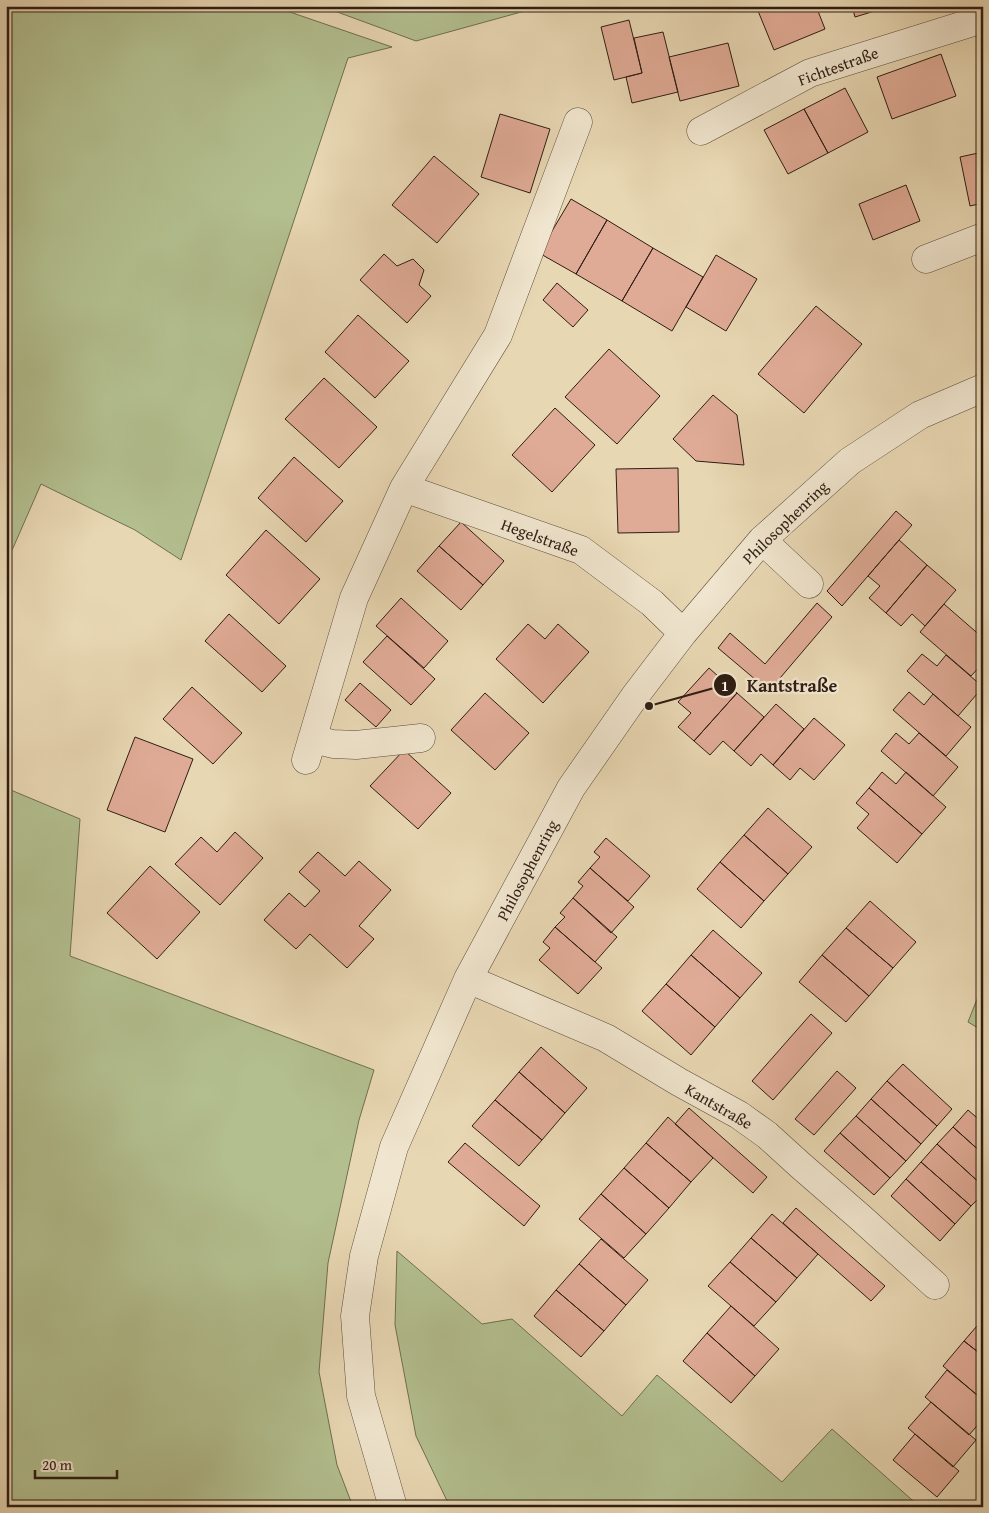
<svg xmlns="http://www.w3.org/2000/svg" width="989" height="1513" font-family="'Gentium Book Plus',serif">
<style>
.green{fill:#b3bf8f;stroke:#706e50}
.building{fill:#e0ab96;stroke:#2e1d12}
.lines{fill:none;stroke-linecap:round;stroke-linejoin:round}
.minor-casing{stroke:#5c4c3a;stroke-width:29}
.minor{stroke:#f0e5ce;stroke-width:28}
.labels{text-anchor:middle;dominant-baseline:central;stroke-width:4.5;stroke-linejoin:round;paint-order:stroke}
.street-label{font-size:16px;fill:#2e1d12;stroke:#f0e5ce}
.leader{fill:none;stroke:#2e1d12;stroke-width:2}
.callout-dot{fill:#2e1d12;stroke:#f0e5ce;stroke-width:2}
.mark-label{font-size:15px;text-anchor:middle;font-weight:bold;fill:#fff}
.callout-label{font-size:18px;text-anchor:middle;font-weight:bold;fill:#2e1d12;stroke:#f0e5ce;stroke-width:4.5;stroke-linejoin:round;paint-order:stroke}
</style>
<rect width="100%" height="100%" fill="#e8d7b3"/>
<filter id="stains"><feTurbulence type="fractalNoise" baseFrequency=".004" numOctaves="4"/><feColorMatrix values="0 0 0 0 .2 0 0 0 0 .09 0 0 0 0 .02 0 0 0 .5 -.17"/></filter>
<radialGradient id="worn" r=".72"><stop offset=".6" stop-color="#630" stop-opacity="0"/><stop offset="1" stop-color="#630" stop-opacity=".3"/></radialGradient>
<path class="green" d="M6 6H280L284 10 392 47 348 58 181 560 135 530 41 484 6 564Z
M321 6H543L416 41Z
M6 788 80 819 70 956 374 1070 359 1120 328 1263 319 1372 337 1465 353 1507H6Z
M983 984V1031L968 1022Z
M397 1251 482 1324 512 1319 622 1416 657 1375 782 1482 832 1429 920 1507H450L416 1436 395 1325Z"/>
<path class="building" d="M756 6H816L825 29 774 50Z
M852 6H876L878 10 855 17Z
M876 6H893L878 10Z
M629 20 642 73 614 80 601 27Z
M663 32 678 92 632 103 626 77 642 73 634 38Z
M728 43 739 86 680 101 669 57Z
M983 45V76L978 46Z
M941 54 956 96 892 119 877 77Z
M845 88 868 132 828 153 804 109Z
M804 109 828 153 788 174 764 130Z
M500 114 550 129 530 193 481 177Z
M983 152V203L970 206 960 157Z
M434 156 479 194 437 243 392 205Z
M906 185 920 221 873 240 859 204Z
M571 199 607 220 576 274 539 253Z
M607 220 653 248 622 301 576 274Z
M653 248 703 277 672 331 622 301Z
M384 254 397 266 413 259 424 270 419 285 431 296 407 323 360 280Z
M716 255 757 279 726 331 686 307Z
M557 283 588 310 573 327 543 300Z
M816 306 862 344 804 413 758 374Z
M358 315 409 361 375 398 325 352Z
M609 349 660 396 617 444 565 397Z
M324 378 377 427 339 468 285 419Z
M713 395 737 415 744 465 696 461 673 439Z
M555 408 595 445 552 492 512 455Z
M294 457 343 501 306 542 258 498Z
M678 468 679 532 618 533 616 469Z
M896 511 912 525 842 606 827 591Z
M461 522 504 561 483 585 439 546Z
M266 530 320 579 279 624 226 575Z
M899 540 927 565 886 613 869 598 880 586 868 576Z
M439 546 483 585 461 610 417 571Z
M927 565 956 590 925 626 912 614 901 626 886 613Z
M401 598 448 641 424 668 376 626Z
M817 603 832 617 769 691 718 648 730 633 765 664Z
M944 604 983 638V663L971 676 920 632Z
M229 614 286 666 262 692 205 641Z
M528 624 545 639 558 624 589 652 543 703 496 659Z
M387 636 435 679 411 705 363 662Z
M922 654 937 666 946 655 983 687 958 716 907 671Z
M709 668 737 693 694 741 678 727 691 713 678 702Z
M360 683 391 710 376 727 345 700Z
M192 687 242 733 213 764 163 719Z
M909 692 924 705 933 694 971 727 946 756 893 710Z
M485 693 529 733 495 770 451 730Z
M737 693 764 717 734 751 723 741 710 755 694 741Z
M776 704 804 729 773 765 761 754 751 766 734 751Z
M814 718 845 745 814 780 800 768 790 780 773 765Z
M896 733 909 744 919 733 958 767 933 796 881 751Z
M135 737 193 759 165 832 107 810Z
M404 750 451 793 418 829 370 786Z
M882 772 896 784 906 772 946 807 922 834 869 788Z
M869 788 922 834 897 863 857 828 869 814 856 803Z
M768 808 812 847 788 874 744 835Z
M235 832 263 858 220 905 175 864 201 837 217 852Z
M744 835 788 874 764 901 720 862Z
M606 838 650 876 628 901 590 868 600 857 594 852Z
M318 852 345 876 359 861 391 890 359 926 374 939 347 968 310 934 296 949 264 920 289 893 305 907 320 891 299 872Z
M720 862 764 901 741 928 697 889Z
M150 866 200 912 157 959 107 913Z
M590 868 634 907 611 933 573 898 583 886 578 882Z
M573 898 617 937 595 962 555 927 565 917 560 913Z
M870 901 916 942 893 968 846 928Z
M555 927 602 968 578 994 539 960 550 948 543 942Z
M846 928 893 968 869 996 822 955Z
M713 930 762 973 740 998 691 955Z
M691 955 740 998 715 1027 666 984Z
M822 955 869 996 846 1022 799 982Z
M666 984 715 1027 691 1055 642 1011Z
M811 1014 832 1033 773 1100 752 1081Z
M541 1047 587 1088 565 1113 519 1072Z
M903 1064 952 1109 937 1126 887 1081Z
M837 1071 856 1088 814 1135 795 1119Z
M519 1072 565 1113 542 1140 495 1100Z
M887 1081 937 1126 921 1144 871 1099Z
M871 1099 921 1144 906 1161 856 1116Z
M495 1100 542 1140 519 1166 472 1126Z
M689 1108 767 1177 753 1193 675 1124Z
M968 1110 983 1123V1154L953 1127Z
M856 1116 906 1161 890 1178 840 1133Z
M668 1117 713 1158 691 1182 646 1143Z
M953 1127 983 1154V1186L937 1144Z
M840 1133 890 1178 874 1195 824 1151Z
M465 1143 540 1206 524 1226 448 1162Z
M646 1143 691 1182 669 1208 624 1168Z
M937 1144 983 1186V1194L971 1206 921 1162Z
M921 1162 971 1206 955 1224 906 1179Z
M624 1168 669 1208 646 1234 601 1194Z
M906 1179 955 1224 940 1241 891 1196Z
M601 1194 646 1234 624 1258 579 1219Z
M796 1208 885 1286 871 1301 783 1223Z
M772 1214 818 1254 797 1278 751 1238Z
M751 1238 797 1278 776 1302 730 1262Z
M601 1239 648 1280 626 1305 579 1264Z
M730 1262 776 1302 754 1326 708 1286Z
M579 1264 626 1305 604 1331 556 1290Z
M556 1290 604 1331 581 1357 534 1316Z
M731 1306 779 1349 755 1376 707 1333Z
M983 1319V1356L964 1341Z
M707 1333 755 1376 731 1403 683 1361Z
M964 1341 983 1356V1400L943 1366Z
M947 1370 983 1400V1419L969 1435 925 1397Z
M931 1402 976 1440 953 1467 908 1428Z
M915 1434 959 1471 937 1497 893 1460Z"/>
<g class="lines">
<defs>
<path id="minor" d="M701 131 810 73 983 19
M926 259 983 237
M404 488 581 550 652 603 683 633
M762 540 809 584
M312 739 333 744 356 745 421 738
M306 760 354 598 404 488 498 335 578 122
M468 979 606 1038 679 1082 739 1115 767 1135 800 1165 861 1218 935 1285
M393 1507 361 1396 355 1316 364 1256 394 1147 468 979 571 788 635 696 683 633 762 540 850 461 920 415 983 388"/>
</defs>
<use href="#minor" class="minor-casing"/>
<use href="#minor" class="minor"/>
</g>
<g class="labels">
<g class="street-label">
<text transform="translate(838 66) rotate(-20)">Fichtestraße</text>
<text transform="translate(785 522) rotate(-44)">Philosophenring</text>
<text transform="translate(540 537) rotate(20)">Hegelstraße</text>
<text transform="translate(527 870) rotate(-62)">Philosophenring</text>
<text transform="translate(719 1106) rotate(30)">Kantstraße</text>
</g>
</g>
<path class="leader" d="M649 706L725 685"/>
<g class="callout-dot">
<circle cx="649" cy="706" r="5"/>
<circle cx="725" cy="685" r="12"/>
</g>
<g class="mark-label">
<text x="725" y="691">1</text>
</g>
<g class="callout-label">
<text x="792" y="692">Kantstraße</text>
</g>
<rect width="989" height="1513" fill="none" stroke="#e8d7b3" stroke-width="25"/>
<rect x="8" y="8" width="974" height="1498" fill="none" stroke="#2e1d12" stroke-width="2.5"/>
<rect x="12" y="12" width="964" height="1488" fill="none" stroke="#2e1d12"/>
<path d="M35 1470v8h82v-8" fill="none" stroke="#2e1d12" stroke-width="2.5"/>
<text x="42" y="1470" font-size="15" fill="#2e1d12" stroke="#f0e5ce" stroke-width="4" paint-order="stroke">20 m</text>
<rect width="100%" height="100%" filter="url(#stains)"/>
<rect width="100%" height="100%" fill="url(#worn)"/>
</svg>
